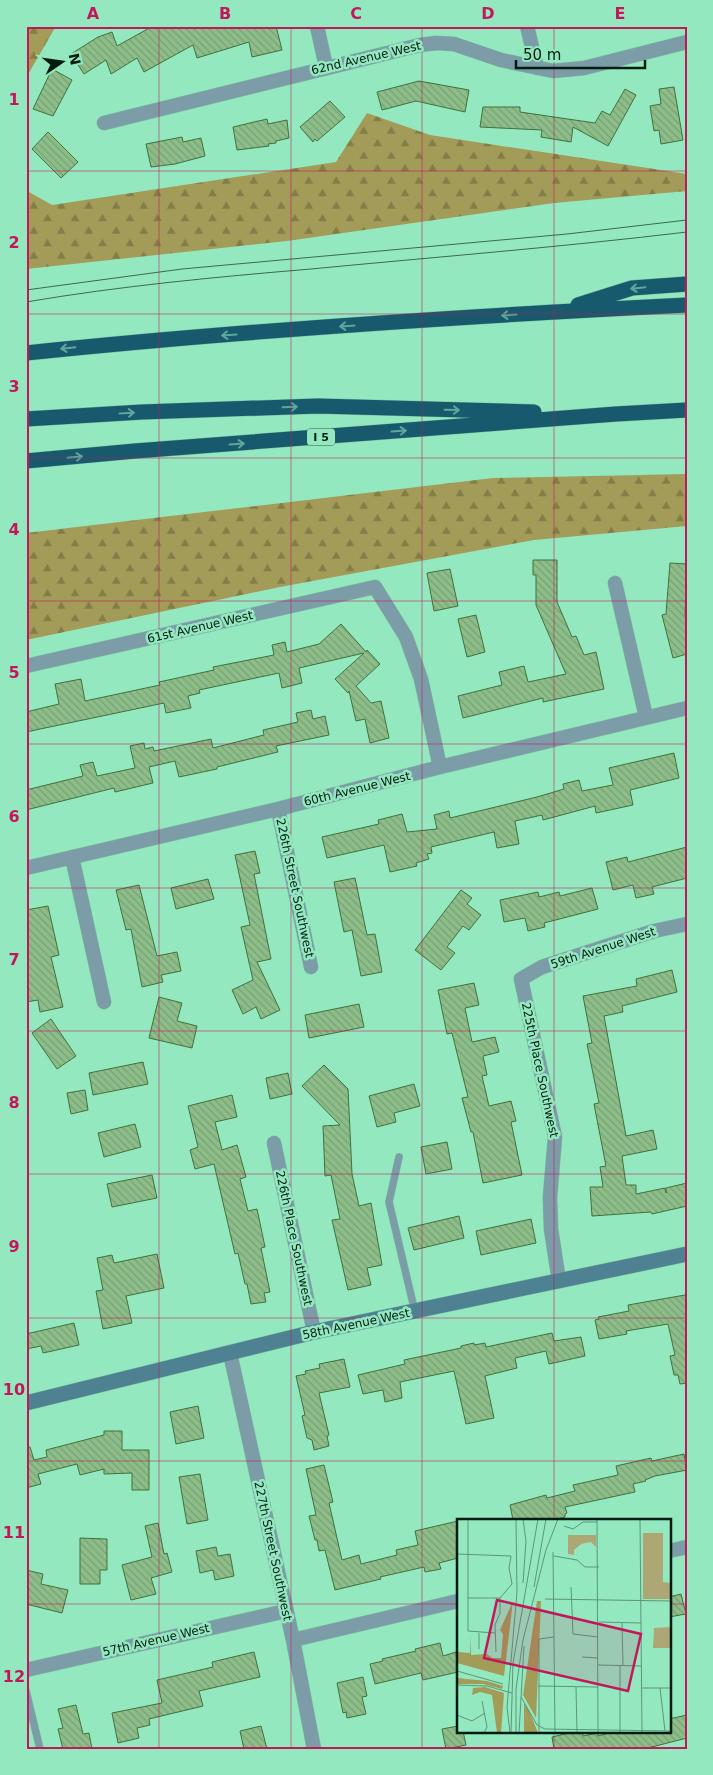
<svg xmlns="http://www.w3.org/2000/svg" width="713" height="1775" font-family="'DejaVu Sans',sans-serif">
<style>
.forest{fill:url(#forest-firs)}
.building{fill:url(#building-back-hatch);stroke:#3f723b}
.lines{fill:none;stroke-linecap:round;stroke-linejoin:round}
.lane-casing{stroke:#7ac3a0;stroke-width:8}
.street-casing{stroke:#7ac3a0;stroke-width:15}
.secondary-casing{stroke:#7ac3a0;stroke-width:16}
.highway-casing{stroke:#7ac3a0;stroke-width:16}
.lane{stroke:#7c9ca8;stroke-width:7}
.street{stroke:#7c9ca8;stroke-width:14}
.secondary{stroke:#4e8192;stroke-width:15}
.highway{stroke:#175a6d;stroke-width:15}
.tram{stroke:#3a6953;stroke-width:1}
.oneway{stroke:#5ca89b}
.grid{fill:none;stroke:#c2185b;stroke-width:1;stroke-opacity:0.55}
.labels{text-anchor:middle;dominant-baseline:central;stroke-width:5;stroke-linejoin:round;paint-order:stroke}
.shield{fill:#94e8c0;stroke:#2e5946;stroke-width:1}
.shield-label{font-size:11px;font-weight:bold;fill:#031c11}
.street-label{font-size:12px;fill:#031c11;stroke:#94e8c0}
.inset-road{fill:none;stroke:#5a967a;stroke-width:1}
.view{fill:#c2185b;fill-opacity:0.15;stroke:#c2185b;stroke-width:2.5}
.inset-edge{fill:none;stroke:#031c11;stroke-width:2.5}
.neatline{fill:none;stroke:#c2185b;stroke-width:2}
.grid-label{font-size:16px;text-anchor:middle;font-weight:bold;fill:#c2185b}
</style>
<defs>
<pattern id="forest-firs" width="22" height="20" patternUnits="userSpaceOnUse" patternTransform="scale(1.25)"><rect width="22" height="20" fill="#a39b58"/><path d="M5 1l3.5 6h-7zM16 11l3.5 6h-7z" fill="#837e47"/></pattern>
<pattern id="building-back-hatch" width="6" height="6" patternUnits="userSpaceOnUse" patternTransform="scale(1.25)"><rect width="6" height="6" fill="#8dbd89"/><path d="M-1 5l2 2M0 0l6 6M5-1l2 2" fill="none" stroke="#78a275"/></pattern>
</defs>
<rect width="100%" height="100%" fill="#94e8c0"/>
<path class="forest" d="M26 26H56L26 78Z
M367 113 430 135 687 174V191L554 203 287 241 26 269V181L29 192 52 205 336 162Z
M687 474V526L534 540 280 587 26 640V533L493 478Z"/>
<path class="building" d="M153 26H276L282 50 252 57 249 42 197 58 193 45 144 72 137 58 111 74 106 60 84 74 71 54 98 37 112 32 117 46Z
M52 69 72 80 53 116 33 109Z
M419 81 469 90 465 112 416 101 382 110 377 92Z
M674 87 683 140 661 144 659 130 654 131 650 106 661 104 659 89Z
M625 89 636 95 608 146 573 127 571 142 541 137 542 130 480 127 483 107H520V112L595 123 602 111 610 115Z
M330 101 345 117 317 141 315 139 313 142 300 127Z
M267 119 268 124 287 120 289 138 276 141V143L268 144 269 146 237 150 233 127Z
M48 132 78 162 61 178 32 149Z
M182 137 183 142 201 138 205 156 175 164 151 167 146 144Z
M533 560H557V602L572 637 576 636 584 655 596 652 604 689 543 702V698L463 718 458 696 502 685 499 672 524 666 528 682 566 674 536 605V575H533Z
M670 563 687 564 685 615 687 624V654L673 658 662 615 666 614Z
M450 569 458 606 434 611 427 573Z
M476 615 485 652 467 657 458 619Z
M341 624 366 652 367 650 380 664 356 686 371 703 381 701 389 738 370 743 365 719 356 721 349 691 348 693 335 679 364 653 299 668 302 683 282 688 279 673 199 690 200 693 188 696 191 708 166 713 164 703 26 732V712L59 704 55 684 81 679 85 701 160 685 159 682 214 670 213 667 274 655 272 645 285 642 287 652 319 644Z
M311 710 313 719 325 716 329 735 276 746 278 752 217 767V769L179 777 175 761 149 767 153 783 115 792 114 788 26 810V790L83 776 80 765 93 762 97 776 135 768 130 746 144 743 145 749 153 747 154 751 211 739 213 748 264 735 263 730 298 722 296 713Z
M674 753 679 778 630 790 633 805 596 813 595 806 543 820 542 815 515 821 519 844 497 848 494 832 431 847 432 853 427 854 429 859 416 863 417 866 390 872 384 845 327 858 322 837 379 824 378 820 402 814 407 832 437 829 434 815 449 811 450 818 537 797 564 789 563 784 579 780 582 791 613 785 609 768Z
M687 847V878L652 887 654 894 636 898 633 885 613 890 606 862 627 857 628 862Z
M255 851 260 873 254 874 271 959 257 962 280 1010 261 1019 256 1007 243 1014 232 990 253 980 241 927 250 925 235 855Z
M355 878 367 935 375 934 382 972 361 976 352 930 344 932 334 882Z
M208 879 214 899 176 909 171 888Z
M139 885 157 956 177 952 181 971 161 975 163 982 142 987 131 929 126 930 116 890Z
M592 888 598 909 544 923 545 927 528 931 525 918 504 922 500 900 538 892 539 897 559 892 560 896Z
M461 890 472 898 467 904 481 915 469 930 463 926 447 947 455 953 441 970 415 950Z
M48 906 59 955 51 957 63 1007 40 1012 38 1000 26 1002V910Z
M672 970 677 992 622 1006 623 1012 604 1016 626 1136 653 1130 657 1149 622 1156 626 1185H636V1194L665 1188 666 1193V1188L687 1183V1206L652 1214 651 1212 592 1216 590 1187H603L600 1167 606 1166 594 1104 599 1103 587 1044 592 1043 583 996 637 986 636 979Z
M474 983 479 1005 465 1008 472 1042 495 1037 499 1052 483 1056 487 1075 482 1076 489 1106 511 1101 516 1121 511 1122 522 1175 483 1183 473 1132H471L462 1098 468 1097 452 1033 447 1034 438 990Z
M159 997 182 1003 177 1021 197 1026 192 1048 149 1038Z
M359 1004 364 1027 309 1038 305 1015Z
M51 1019 76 1056 57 1069 32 1033Z
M143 1062 148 1084 93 1095 89 1073Z
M324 1065 348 1089 352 1174 359 1206 371 1203 382 1265 367 1268 371 1285 348 1290 332 1220 340 1219 331 1175 325 1176 323 1126 340 1125 302 1086Z
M288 1073 292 1094 270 1099 266 1078Z
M414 1084 420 1106 394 1113 396 1122 377 1127 369 1096Z
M85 1090 88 1110 71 1114 67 1093Z
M232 1095 237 1117 215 1122 222 1150 237 1145 246 1177 240 1179 248 1211 257 1209 265 1247 261 1248 270 1292 264 1293 266 1302 251 1304 247 1284H245L238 1253 235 1254 214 1164 195 1169 190 1150 198 1147 188 1106Z
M135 1124 141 1147 104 1157 98 1133Z
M447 1142 452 1169 426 1174 421 1147Z
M152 1175 157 1198 112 1207 107 1184Z
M459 1216 464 1238 414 1250 408 1228Z
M531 1219 536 1243 481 1255 476 1231Z
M157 1254 164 1288 126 1296 132 1323 103 1329 96 1291 103 1290 97 1258 112 1255 114 1263Z
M685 1295 687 1305V1383L680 1384 678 1375H674L670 1356 675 1355 668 1324 626 1331 627 1334 599 1339 595 1320 599 1319 598 1317 629 1311 628 1305Z
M74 1323 79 1345 43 1353 41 1346 26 1349V1334Z
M552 1333 554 1341 581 1337 585 1356 549 1364 546 1351 515 1358 517 1368 485 1376 494 1418 466 1424 454 1371 400 1382 402 1398 385 1402 383 1390 363 1394 358 1375 405 1364 404 1360 461 1348V1346L474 1343V1345L485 1343 486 1347Z
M344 1359 350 1387 319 1393 329 1435 327 1436 329 1446 314 1450 312 1440 307 1438 302 1416 305 1415 296 1376 306 1374 305 1371 320 1368 319 1364Z
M198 1406 204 1438 176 1444 170 1412Z
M104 1431H122V1450H149V1490H132V1473L104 1474V1469L80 1475 77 1464 38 1474 41 1484 26 1488V1447H30L34 1460 47 1457 46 1450 104 1435Z
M684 1454 687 1470 655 1476 645 1480 646 1481 633 1484 635 1492 565 1507 567 1513 565 1514V1517L552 1520H513L510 1505 546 1495 547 1498 575 1491 573 1485 618 1475 616 1466 651 1458 652 1461Z
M324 1465 333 1502 329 1503 342 1560 359 1555 361 1564 397 1555 396 1550 418 1545 415 1531 458 1521V1558L439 1563 441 1569 425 1572 424 1567 380 1577 381 1579 335 1590 325 1550 319 1551 317 1540H315L309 1516 316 1515 306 1469Z
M200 1474 208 1520 187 1524 179 1477Z
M158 1523 164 1554 167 1553 172 1572 151 1578 156 1594 131 1600 122 1565 152 1557 145 1526Z
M80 1538 107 1539V1570H100V1584H80Z
M216 1547 218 1556 230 1554 234 1576 215 1580 213 1570 200 1573 196 1551Z
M26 1570 43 1574 41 1584 68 1590 62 1613 26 1604Z
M681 1594 686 1614 669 1617V1597Z
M440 1643 443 1656 456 1652 458 1672 423 1680 421 1673 375 1684 370 1664 383 1661 382 1659 416 1651 415 1649Z
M254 1652 260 1677 199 1691 203 1706 149 1719 150 1725 137 1728 139 1738 118 1743 112 1713 162 1703 157 1680 213 1667 212 1662Z
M363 1677 367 1696 362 1697 366 1714 347 1718 346 1712 343 1713 337 1683Z
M76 1705 83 1734 89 1733 92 1749H63L58 1729 63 1728 58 1709Z
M687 1715V1738L644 1749H554L552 1737 577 1731H582L583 1736 598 1733V1736L617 1731H669V1719Z
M261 1726 267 1749H244L240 1731Z
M458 1726V1731H463L466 1745 446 1749 442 1729Z"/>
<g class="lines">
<defs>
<path id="lane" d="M399 1157 389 1202 415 1312
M26 1691 40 1749"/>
<path id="street" d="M317 26 326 67
M527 26 537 68
M104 123 420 45 436 43 454 44 501 60 553 71 584 68 687 42
M615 583 646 717
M26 666 375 587 406 637 421 679 440 767
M278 809 311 967
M72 857 104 1002
M26 868 278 809 440 767 687 708
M274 1143 314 1332
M559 1281 551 1229 550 1197 555 1137 521 979 542 967 654 931 687 924
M230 1353 293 1640 314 1749
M669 1551 687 1547
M293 1640 458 1601
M26 1670 286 1611"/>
<path id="secondary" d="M26 1403 314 1332 687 1254"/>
<path id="highway" d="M578 305 632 288 687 284
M26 353C246 330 466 316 687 305
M26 419 142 412 318 406 534 412
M26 461 135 451 616 414 687 410"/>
</defs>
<use href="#lane" class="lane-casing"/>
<use href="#street" class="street-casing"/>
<use href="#secondary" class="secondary-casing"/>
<use href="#highway" class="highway-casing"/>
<use href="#lane" class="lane"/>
<use href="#street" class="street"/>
<use href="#secondary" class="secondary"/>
<use href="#highway" class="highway"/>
<path class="tram" d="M26 290 182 269 567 234 687 220
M26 302C120 286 216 277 311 269 436 257 562 247 687 232"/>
</g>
<defs><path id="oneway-shaft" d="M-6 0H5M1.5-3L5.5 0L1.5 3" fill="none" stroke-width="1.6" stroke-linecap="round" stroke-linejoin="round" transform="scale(1.25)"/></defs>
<g class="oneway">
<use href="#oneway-shaft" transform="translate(638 288) rotate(174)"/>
<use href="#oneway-shaft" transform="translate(509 315) rotate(176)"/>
<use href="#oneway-shaft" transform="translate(347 326) rotate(176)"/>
<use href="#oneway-shaft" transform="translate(229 335) rotate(176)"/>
<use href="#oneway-shaft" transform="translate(68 348) rotate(174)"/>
<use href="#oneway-shaft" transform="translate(290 407) rotate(-2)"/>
<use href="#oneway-shaft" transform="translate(452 410) rotate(1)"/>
<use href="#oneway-shaft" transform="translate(127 413) rotate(-3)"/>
<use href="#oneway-shaft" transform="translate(399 431) rotate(-4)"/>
<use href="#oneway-shaft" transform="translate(237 444) rotate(-4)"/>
<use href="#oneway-shaft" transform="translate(75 457) rotate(-5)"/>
</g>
<path class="grid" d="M159 26V1749M291 26V1749M422 26V1749M554 26V1520M26 171H687M26 314H687M26 458H687M26 601H687M26 744H687M26 888H687M26 1031H687M26 1174H687M26 1318H687M26 1461H687M26 1604H458M669 1604H687M554 1731V1749"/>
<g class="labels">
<rect class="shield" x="307" y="428.5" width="28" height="17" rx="4"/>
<g class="shield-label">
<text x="321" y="437">I 5</text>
</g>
<g class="street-label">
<text transform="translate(366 58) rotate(-13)">62nd Avenue West</text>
<text transform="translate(200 627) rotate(-13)">61st Avenue West</text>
<text transform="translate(357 789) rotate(-14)">60th Avenue West</text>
<text transform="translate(295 888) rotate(78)">226th Street Southwest</text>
<text transform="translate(603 948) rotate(-18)">59th Avenue West</text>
<text transform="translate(540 1070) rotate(78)">225th Place Southwest</text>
<text transform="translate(294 1238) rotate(78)">226th Place Southwest</text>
<text transform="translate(356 1324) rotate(-12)">58th Avenue West</text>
<text transform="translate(273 1551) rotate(78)">227th Street Southwest</text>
<text transform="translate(156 1640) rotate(-13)">57th Avenue West</text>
</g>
</g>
<g transform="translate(457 1519)">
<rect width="214" height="214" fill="#94e8c0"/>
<path d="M214 108V129H196L197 109Z" fill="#ada776"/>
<path d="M56 82 47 157 0 144V133L13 134V117L14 136 30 135 35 139H44L46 115 43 111ZM80 82H84L79 199 66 176ZM0 159 30 162 46 167 45 170 26 165H0ZM28 168 47 174 44 214H40L35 176 23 173 15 176 16 169ZM67 184 72 191 81 214H67Z" fill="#a39b58"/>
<path d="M186 14H206V63L214 64V80H186ZM111 16H139V28L134 23 124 25 117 31V36L111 35Z" fill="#ada776"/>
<path class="inset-road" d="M11 0V112L38 114M66 0 69 22 66 64M140 0 141 214M183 0 185 214M107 7 116 10 126 3H140M96 33 98 214M0 35 54 37 52 49 55 65 43 79V94L38 106 39 133M97 37 120 41 128 48H142M77 68 89 0M114 68 116 115 141 118M11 79H43M88 80 214 82M142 103 184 104M165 104 166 146M22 130V114M125 138 141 139M141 146 184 147M0 152 46 165M0 166 30 167 55 174M81 167 141 168M119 168 120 214M185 169H214M203 169 208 212M64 178 80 206 88 210 214 212M25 182 30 208 27 214M0 196 15 202 28 194M53 214 50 188 60 73 59 0M54 214 56 144 81 0M59 214V170L66 121 89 31 101 0M62 214 67 127M82 214V120L97 118M163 214V146"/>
<path class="view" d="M40 81 184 115 171 172 27 139Z"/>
<rect width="214" height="214" class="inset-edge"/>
</g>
<rect width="713" height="1775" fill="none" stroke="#94e8c0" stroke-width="55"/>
<g transform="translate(62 62) rotate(77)" stroke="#94e8c0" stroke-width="4" paint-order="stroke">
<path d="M0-4L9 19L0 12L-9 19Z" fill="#031c11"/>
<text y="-8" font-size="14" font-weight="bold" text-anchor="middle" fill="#031c11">N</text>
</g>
<path d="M516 60v8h129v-8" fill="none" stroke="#031c11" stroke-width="2.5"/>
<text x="523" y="60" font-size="15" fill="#031c11" stroke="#94e8c0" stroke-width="4" paint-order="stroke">50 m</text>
<rect x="28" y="28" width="658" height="1720" class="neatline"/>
<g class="grid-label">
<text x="93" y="19">A</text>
<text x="225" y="19">B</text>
<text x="356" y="19">C</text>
<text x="488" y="19">D</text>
<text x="620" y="19">E</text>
<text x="14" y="105">1</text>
<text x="14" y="248">2</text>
<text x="14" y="392">3</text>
<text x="14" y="535">4</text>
<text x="14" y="678">5</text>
<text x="14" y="822">6</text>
<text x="14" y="965">7</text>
<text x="14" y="1108">8</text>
<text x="14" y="1252">9</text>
<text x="14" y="1395">10</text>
<text x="14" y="1538">11</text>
<text x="14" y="1682">12</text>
</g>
</svg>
